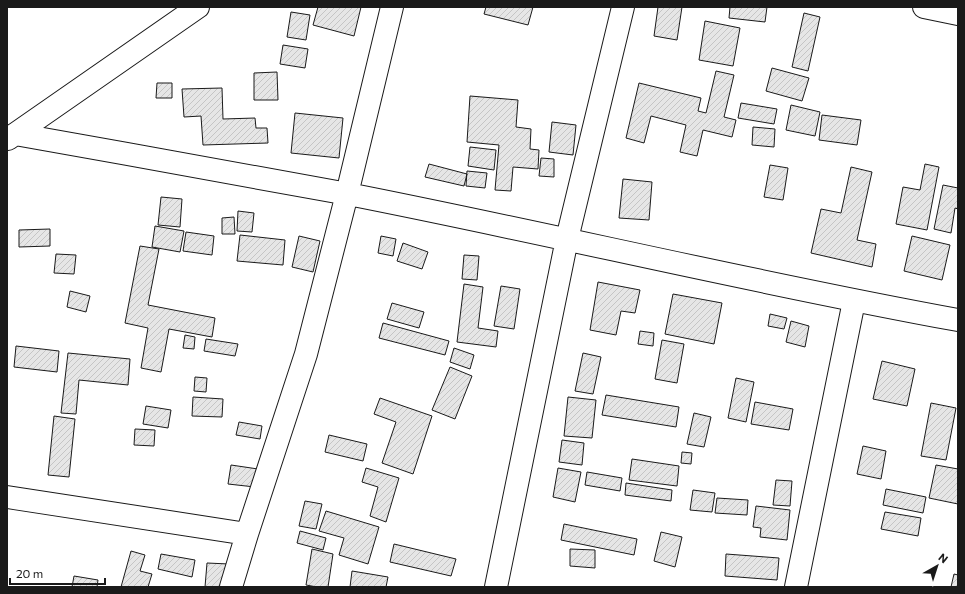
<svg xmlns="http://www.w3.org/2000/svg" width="965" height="594" font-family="Commissioner,sans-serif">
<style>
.building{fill:url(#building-hatch);stroke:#1a1a1a}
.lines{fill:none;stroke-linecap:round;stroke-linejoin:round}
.minor-casing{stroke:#1a1a1a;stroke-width:24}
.minor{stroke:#fff;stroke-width:22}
</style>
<defs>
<pattern id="building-hatch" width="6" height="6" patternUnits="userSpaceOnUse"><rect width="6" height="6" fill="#e6e6e6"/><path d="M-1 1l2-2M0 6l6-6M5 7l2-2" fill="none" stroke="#c5c5c5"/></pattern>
</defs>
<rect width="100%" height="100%" fill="#fff"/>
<path class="building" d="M318 7H361L354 36 313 25Z
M486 7H533L528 25 484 14Z
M658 7H682L677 40 654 36Z
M730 7H767L765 22 729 18Z
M291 12 310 15 306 40 287 37Z
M804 13 820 17 808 71 792 67Z
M705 21 740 28 733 66 699 60Z
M283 45 308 49 305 68 280 64Z
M772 68 809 78 802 101 766 91Z
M716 71 734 75 724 117 736 120 732 137 703 130 697 156 680 152 686 125 651 116 644 143 626 138 639 83 701 98 698 111 706 113Z
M277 72 278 100H254V73Z
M157 83H172V98H156Z
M222 88 223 119 255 118 256 128H267L268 143 203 145 201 116 184 117 182 89Z
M470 96 518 100 516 127 531 129 530 149 539 150 538 169 513 167 511 191 495 190 499 145 467 142Z
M741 103 777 109 774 124 738 118Z
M791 105 820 112 815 136 786 130Z
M295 113 343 118 339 158 291 153Z
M822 115 861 120 857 145 819 140Z
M552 122 576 125 573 155 549 152Z
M753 127 775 129 774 147 752 145Z
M470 147 496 150 494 170 468 166Z
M541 158 554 159V177L539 176Z
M429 164 467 174 464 186 425 177Z
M925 164 939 167 927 230 896 224 903 187 920 190Z
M770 165 788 168 783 200 764 197Z
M851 167 872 172 857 240 876 244 872 267 811 253 821 209 841 213Z
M467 171 487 173 485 188 466 186Z
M623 179 652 182 649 220 619 218Z
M943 185 958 188V209L955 208 951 233 934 229Z
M161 197 182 199 180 227 158 225Z
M238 211 254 213 252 232 237 231Z
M234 217 235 234H222V218Z
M155 226 184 231 180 252 152 247Z
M50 229V246L19 247V230Z
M186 232 214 236 212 255 183 251Z
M240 235 285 240 283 265 237 261Z
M299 236 320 241 313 272 292 267Z
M381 236 396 239 393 256 378 253Z
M912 236 950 245 942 280 904 271Z
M403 243 428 252 422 269 397 261Z
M140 246 159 249 148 305 215 318 212 337 169 329 161 372 141 368 148 328 125 323Z
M56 254 76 255 74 274 54 273Z
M464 255 479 256 477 280 462 279Z
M598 282 640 290 635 313 621 311 616 335 590 330Z
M464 284 483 287 478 328 498 331 496 347 457 342Z
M501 286 520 289 514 329 494 326Z
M70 291 90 296 86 312 67 307Z
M673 294 722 303 714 344 665 334Z
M392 303 424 312 419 328 387 319Z
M770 314 787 318 784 329 768 326Z
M791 321 809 326 805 347 786 342Z
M383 323 449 341 445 355 379 338Z
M640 331 654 333 653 346 638 344Z
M185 335 195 337 194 349 183 348Z
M206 339 238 344 235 356 204 351Z
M662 340 684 344 677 383 655 379Z
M16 346 59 351 57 372 14 367Z
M454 348 474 355 470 369 450 362Z
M68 353 130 359 128 385 79 380 76 414 61 413Z
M583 353 601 357 593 394 575 391Z
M882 361 915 369 907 406 873 399Z
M450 367 472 376 455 419 432 410Z
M195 377 207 378 206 392 194 391Z
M736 378 754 382 746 422 728 418Z
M606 395 679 407 676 427 602 415Z
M193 397 223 399 222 417 192 416Z
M568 397 596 400 592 438 564 436Z
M380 398 432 416 413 474 382 463 396 422 374 414Z
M755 402 793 409 789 430 751 424Z
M931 403 956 408 946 460 921 456Z
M146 406 171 410 168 428 143 424Z
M694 413 711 417 704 447 687 444Z
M54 416 75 419 69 477 48 475Z
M239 422 262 426 260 439 236 435Z
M135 429 155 430 154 446 134 445Z
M329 435 367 444 363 461 325 452Z
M562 440 584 443 582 465 559 462Z
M863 446 886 451 881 479 857 474Z
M682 452 692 453 691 464 681 463Z
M632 459 679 466 677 486 629 480Z
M231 465 258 469 255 487 228 484Z
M936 465 958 469V504L929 498Z
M366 468 399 478 386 522 370 516 378 487 362 482Z
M558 468 581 472 575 502 553 497Z
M587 472 622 478 620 491 585 485Z
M776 480 792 481 790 506 773 505Z
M626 483 672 490 671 501 625 495Z
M886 489 926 497 923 513 883 505Z
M693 490 715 493 712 512 690 510Z
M717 498 748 500 747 515 715 513Z
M305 501 322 504 316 529 299 526Z
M756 506 790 510 787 540 760 537 761 528 753 527Z
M326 511 379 527 368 564 339 555 344 538 319 531Z
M885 512 921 518 918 536 881 529Z
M564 524 637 539 634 555 561 540Z
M300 531 326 538 323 550 297 543Z
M661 532 682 537 675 567 654 561Z
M394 544 456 559 451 576 390 562Z
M312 549 333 554 328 587H317L306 585Z
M570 549 595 550V568L570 566Z
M131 551 145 555 140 571 152 574 148 587H121Z
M161 554 195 560 192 577 158 569Z
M726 554 779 558 777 580 725 576Z
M207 563 229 564 228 587H205Z
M352 571 388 577 386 587H350Z
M954 574 958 575V587H951Z
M74 576 98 580 97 587H72Z"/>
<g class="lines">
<defs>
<path id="minor" d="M924 7 958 14
M15 134C126 154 237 173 348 194 552 234 754 283 958 320
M8 139 198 7
M7 497 247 534
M231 587 247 534 306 354 347 194 392 7
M496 587 567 239 623 7
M796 587 854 301"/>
</defs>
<use href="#minor" class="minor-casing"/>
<use href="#minor" class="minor"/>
</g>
<rect width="965" height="594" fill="none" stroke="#1a1a1a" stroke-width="16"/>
<g transform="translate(937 566) rotate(39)" stroke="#ffffff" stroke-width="3" paint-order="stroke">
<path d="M0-3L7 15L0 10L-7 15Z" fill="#1a1a1a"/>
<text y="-6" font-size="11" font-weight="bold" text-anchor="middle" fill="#1a1a1a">N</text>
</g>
<path d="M10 578v6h95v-6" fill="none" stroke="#1a1a1a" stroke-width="2"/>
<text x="16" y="578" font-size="12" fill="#1a1a1a" stroke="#ffffff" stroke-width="3" paint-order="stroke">20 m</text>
</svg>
